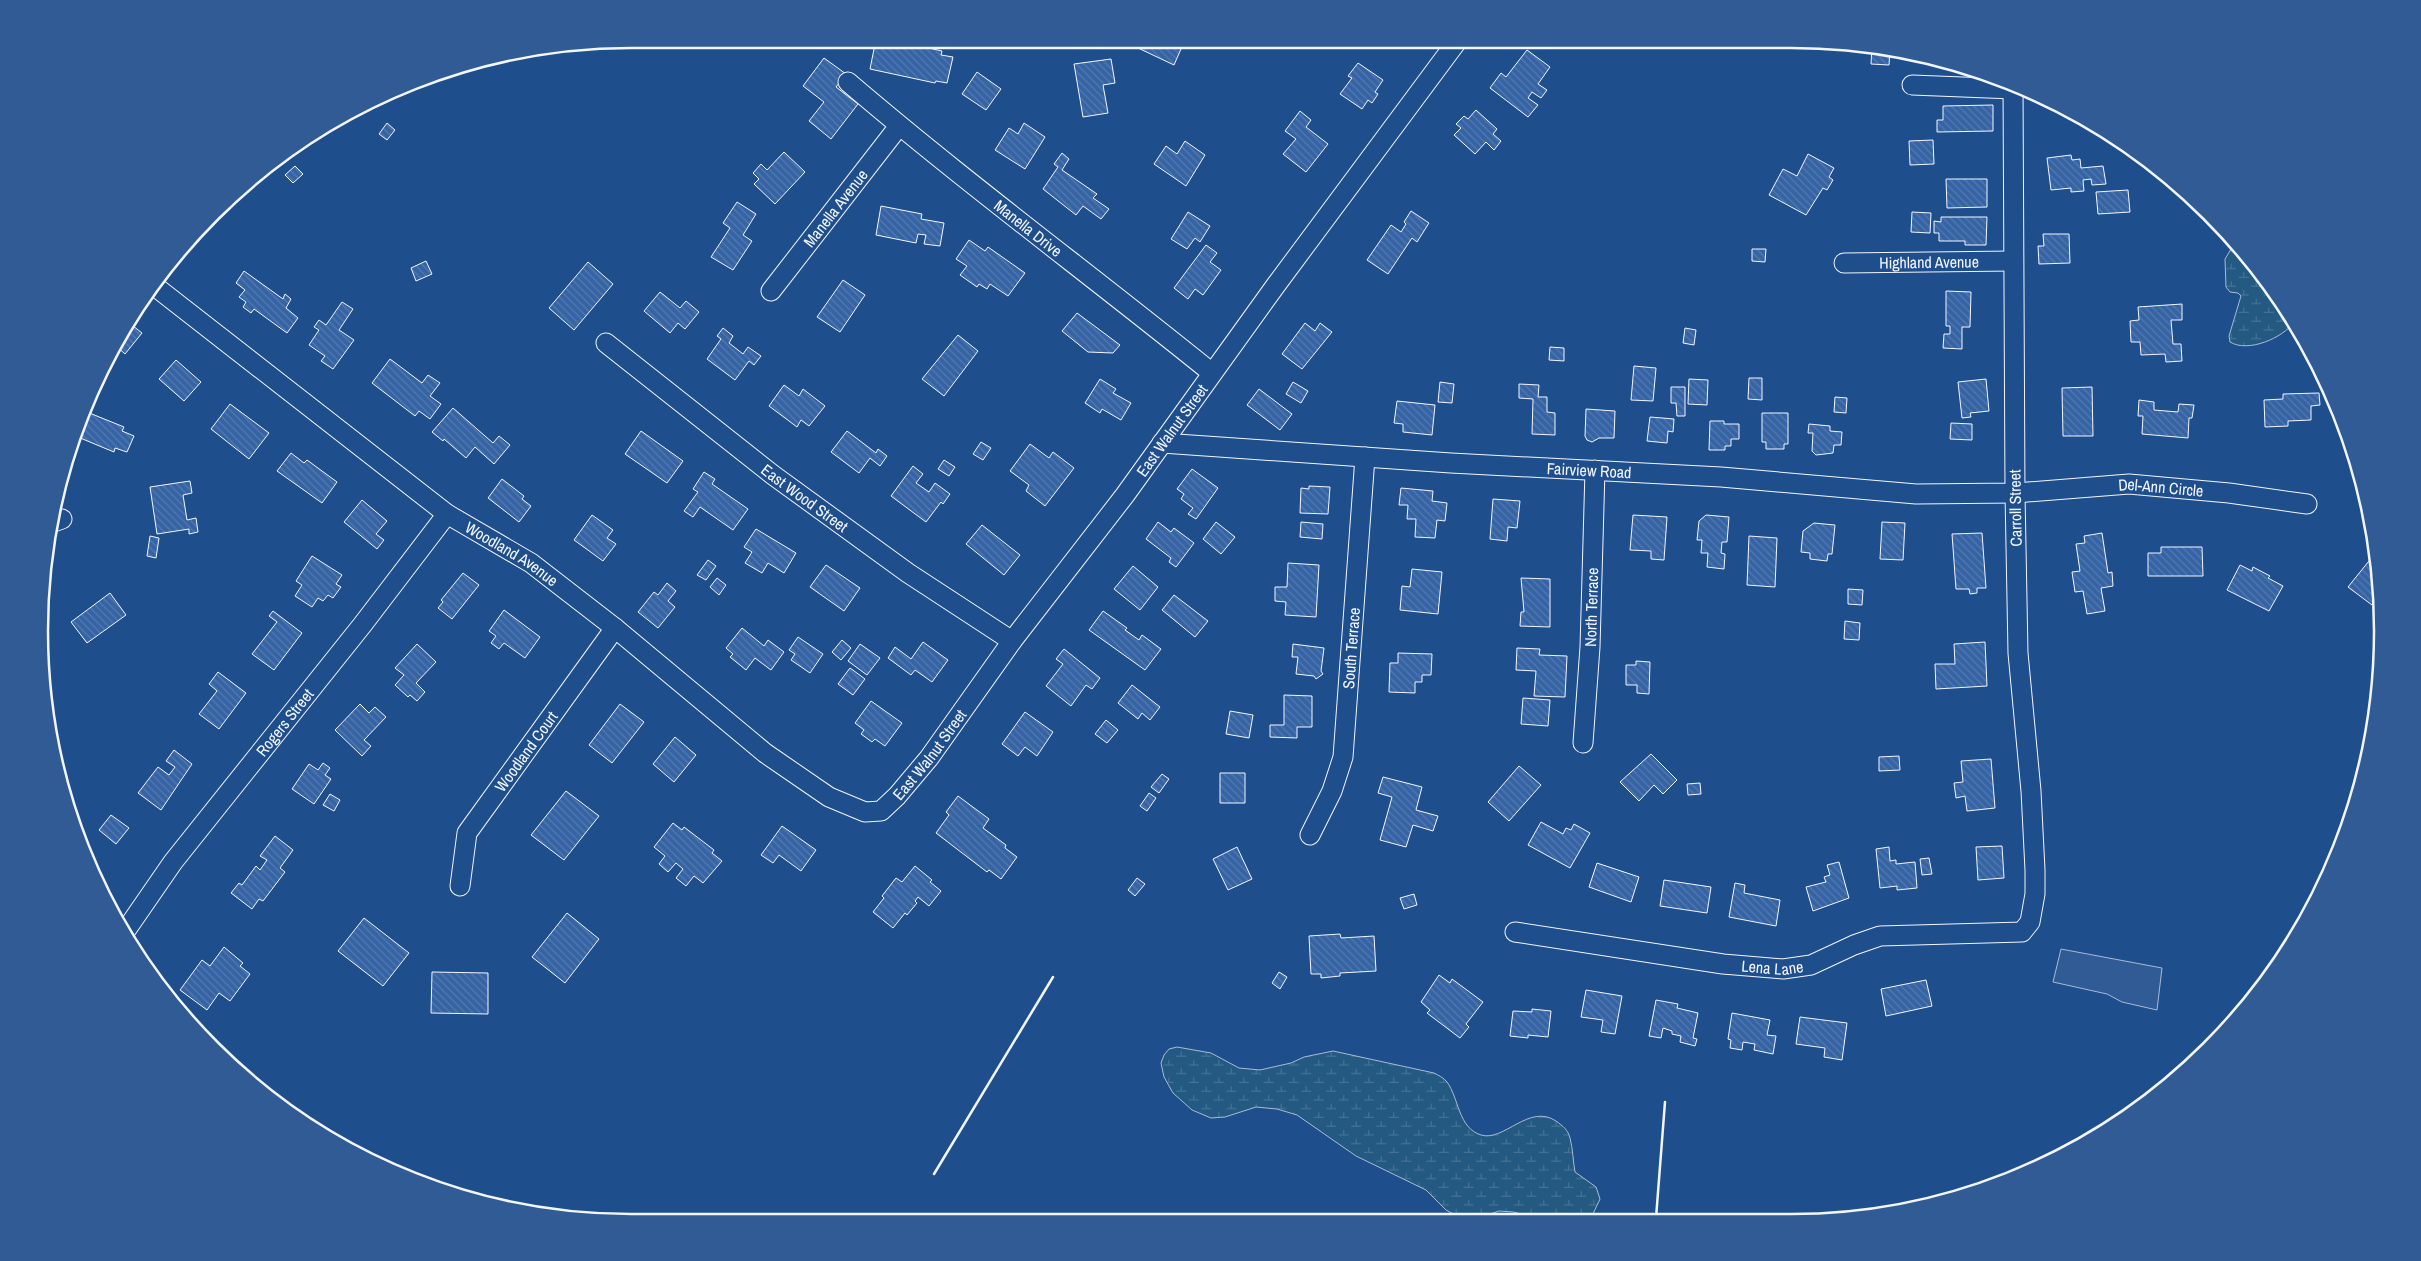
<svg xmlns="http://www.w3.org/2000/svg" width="2421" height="1261" font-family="'Archivo Narrow',sans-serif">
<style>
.wetland{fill:url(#wetland-marsh);stroke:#a8bbd7}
.parking{fill:#305b95;stroke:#a8bbd7}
.building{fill:url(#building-back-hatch);stroke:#f2f6ff}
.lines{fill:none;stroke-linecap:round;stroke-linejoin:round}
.street-casing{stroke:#f2f6ff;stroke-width:21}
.street{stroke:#1f4e8c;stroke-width:19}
.wall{stroke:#f2f6ff;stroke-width:2.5}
.labels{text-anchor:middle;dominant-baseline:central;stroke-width:4;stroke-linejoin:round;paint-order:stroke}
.street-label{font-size:16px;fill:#f2f6ff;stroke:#1f4e8c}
.rim{fill:none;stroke:#f2f6ff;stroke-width:2.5}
</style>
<defs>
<pattern id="wetland-marsh" width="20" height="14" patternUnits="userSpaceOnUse" patternTransform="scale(1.25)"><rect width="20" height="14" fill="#245a82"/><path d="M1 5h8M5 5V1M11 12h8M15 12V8" fill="none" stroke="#447295"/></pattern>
<pattern id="building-back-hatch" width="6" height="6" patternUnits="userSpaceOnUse" patternTransform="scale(1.25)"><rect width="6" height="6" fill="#3563a3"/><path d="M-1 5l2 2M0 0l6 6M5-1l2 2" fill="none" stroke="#537ab1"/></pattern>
</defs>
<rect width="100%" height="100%" fill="#1f4e8c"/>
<path class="wetland" d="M2236 241 2294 322C2283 338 2248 353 2230 342L2229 336 2241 296 2238 293 2230 292 2226 287 2225 259Z
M1177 1047 1211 1053 1239 1068 1260 1070 1291 1063 1304 1057 1333 1051 1434 1073C1438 1075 1444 1078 1447 1082 1459 1098 1458 1128 1481 1135 1504 1142 1529 1103 1556 1121 1563 1126 1568 1130 1570 1138 1573 1149 1573 1162 1575 1172L1596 1187 1600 1199 1591 1218H1539L1513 1212 1499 1211 1479 1218 1457 1216 1446 1210 1426 1190 1356 1156 1297 1115 1277 1109 1256 1107 1225 1117 1211 1118 1192 1110 1173 1093 1164 1077 1161 1063 1164 1055 1169 1049Z"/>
<path class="parking" d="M2061 949 2162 968 2157 1010 2122 1002 2107 994 2053 982Z"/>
<path class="building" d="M876 39 922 40 920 46 942 51 941 55 953 57 947 83 936 81 935 83 870 69Z
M1119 39H1190L1188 44 1184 42 1174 65Z
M1872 47 1890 50 1889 65 1871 64Z
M1527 50 1550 67 1538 84 1547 90 1541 98 1532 92 1528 98 1538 105 1528 117 1490 88 1501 73 1506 77Z
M824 58 846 74 836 87 858 104 831 139 809 121 824 102 803 86Z
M1111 59 1115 83 1103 85 1108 113 1083 117 1074 64Z
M1358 63 1383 80 1375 92 1378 94 1372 103 1368 100 1362 109 1340 94 1352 78 1348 76Z
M977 72 1001 89 986 110 962 94Z
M1993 105V131L1937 132V120H1943V106Z
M1476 110 1497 129 1493 134 1501 141 1494 150 1486 142 1475 154 1454 135 1461 128 1456 124 1464 116 1468 119Z
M1300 111 1311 120 1306 127 1328 144 1306 172 1283 154 1296 139 1285 131Z
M387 123 395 130 387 140 379 134Z
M1024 123 1045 137 1025 169 995 150 1009 128 1018 134Z
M1933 140 1934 164 1910 165 1909 141Z
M1185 141 1205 155 1186 186 1154 164 1166 146 1177 154Z
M784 152 805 172 775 204 754 184 759 179 753 173 761 164 767 170Z
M1062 153 1069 159 1062 170 1097 194 1093 198 1109 209 1101 219 1083 206 1076 215 1043 189 1058 167 1054 164Z
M1808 154 1834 168 1829 177 1833 180 1827 190 1823 188 1806 215 1769 195 1783 169 1797 176Z
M2071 155 2072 160 2080 159 2081 168 2103 166 2106 184 2092 185 2091 179 2083 180 2084 191 2071 192V188L2051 190 2047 158Z
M295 166 303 174 293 183 285 175Z
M1946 179H1987V207L1947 208Z
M2128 190 2130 212 2098 214 2096 192Z
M737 202 756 214 743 235 752 241 733 270 711 257 730 228 723 223Z
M881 206 922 214 921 219 944 223 940 246 924 244 926 235 918 234 916 243 876 235Z
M1411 211 1429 223 1417 242 1412 238 1388 274 1367 260 1391 225 1401 232 1406 224 1404 222Z
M1188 212 1210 226 1200 242 1195 238 1187 249 1171 239Z
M1912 212 1931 213 1930 233 1911 232Z
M1941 217H1987L1986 245H1965V241H1939V233H1934V221L1941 222Z
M2043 234H2069L2070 263 2039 264 2038 246H2044Z
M969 240 985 251 988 247 1025 273 1008 296 990 284 987 289 979 284 977 287 960 275 967 266 956 259Z
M1206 245 1217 253 1210 262 1221 270 1203 295 1195 289 1188 299 1174 288Z
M1752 249H1766L1765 262 1752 261Z
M426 261 432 274 416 281 411 268Z
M588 262 613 284 574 330 549 308Z
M244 271 283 299 285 294 291 299 286 308 298 318 287 333 254 309 251 313 243 307 246 302 239 297 245 290 236 283Z
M843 280 865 295 840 332 817 317Z
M1946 291 1971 292 1970 327H1962V349L1943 348 1944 334H1950V326H1946Z
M660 292 680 308 686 301 699 312 685 329 678 323 670 333 644 311Z
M342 302 353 309 339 330 354 340 333 369 321 361 325 356 309 345 319 330 314 327 319 320 326 325Z
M2182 304V320H2171L2173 344H2181L2182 361 2166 362 2165 354 2141 355 2140 342H2131L2130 321 2139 320 2138 307Z
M1077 313 1120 345 1113 353 1088 352 1062 331Z
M128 322 142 333 125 354 115 345Z
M1305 323 1315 331 1320 323 1332 332 1302 369 1282 354Z
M723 328 733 336 729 343 743 354 748 347 761 356 754 365 749 361 735 380 707 359 721 339 717 336Z
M1685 328 1696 330 1694 345 1683 343Z
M958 335 978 351 944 396 922 379Z
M1550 347 1564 348V361L1549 360Z
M390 359 422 383 428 375 440 383 430 396 441 404 430 419 419 411 415 416 372 383Z
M176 360 201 382 184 401 159 379Z
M1634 366 1656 368 1653 401 1631 400Z
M1749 378H1762V400L1748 399Z
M1100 379 1116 389 1113 393 1131 403 1121 420 1102 409 1100 413 1085 403Z
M1689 379 1708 380 1707 405 1688 404Z
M1986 379 1989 411 1970 413 1971 417 1962 418 1958 382Z
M1293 382 1308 391 1301 403 1286 394Z
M1440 382 1454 384 1452 403 1438 402Z
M1519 384 1539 385 1538 397H1547V412L1555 413V435L1532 434 1533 399 1519 398Z
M784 385 799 396 803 389 825 406 809 426 801 420 797 427 769 406Z
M1671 387H1685V416H1677L1676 403H1671Z
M2092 387 2093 436H2063L2062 388Z
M1259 389 1292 414 1280 430 1247 405Z
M2319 393 2320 405 2311 406V420L2288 421V426L2265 427 2264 400 2283 399V394Z
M1835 397 1847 398 1846 413 1834 412Z
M2139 400 2154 402V410L2178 412 2179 404 2194 405 2192 418H2189L2188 438 2142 434 2143 416H2138Z
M1397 401 1435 405 1432 435 1403 432V424L1394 423Z
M230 404 269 433 249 459 211 429Z
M453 408 493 443 499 436 510 445 494 464 475 447 466 458 444 439 443 441 432 432Z
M1586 409 1615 411 1614 438H1599L1592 442 1587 440 1585 436Z
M82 410 124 427 122 431 134 436 127 452 115 448 114 452 73 435Z
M1762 413H1788V444H1784V449H1766V442H1762Z
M1650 417 1674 419 1673 432 1668 431 1667 443 1647 441Z
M1710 421H1724V424H1739V439H1731V446H1725V450H1709Z
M1951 423 1972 424V440L1950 439Z
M1809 424 1830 426V431L1842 432 1841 445H1834L1833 453 1816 455 1812 451 1813 433H1808Z
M641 431 683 461 667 483 625 454Z
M847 431 876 453 878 449 887 456 880 466 870 458 859 473 831 452Z
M981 442 991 448 983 460 973 454Z
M1030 444 1049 458 1053 452 1074 468 1045 506 1026 491 1029 485 1010 471Z
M291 453 304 463 307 460 337 482 322 503 277 471Z
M944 460 955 467 949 476 938 469Z
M913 466 923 474 916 483 929 492 935 483 950 494 943 504 941 502 926 522 891 496Z
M1192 469 1218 488 1196 519 1188 514 1193 508 1181 499 1184 494 1177 489Z
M704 472 715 479 712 484 748 509 733 530 700 507 693 517 684 511 698 492 693 489Z
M502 479 524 496 522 499 531 506 519 522 488 498Z
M190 481 192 493 183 495 187 520 196 518 198 532 189 534V529L157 534 150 487Z
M1309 486 1330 487 1328 514 1300 513 1301 488 1309 489Z
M1401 488 1433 491 1432 501 1447 503 1445 521 1437 520 1435 538 1415 537 1416 519H1407L1408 505H1399Z
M1493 499 1520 501 1517 528 1508 527 1507 541 1490 539Z
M362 500 387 521 376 534 384 540 377 549 344 522Z
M592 515 613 530 607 538 616 544 603 561 574 540Z
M1633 515 1667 517 1664 560 1651 559V551L1630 550Z
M1706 515 1729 517 1727 542H1722L1721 553 1725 554 1724 569 1707 567 1708 553H1701L1702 540H1697L1699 521Z
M1158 522 1171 532 1174 528 1194 543 1176 567 1169 562 1171 558 1146 539Z
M1216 522 1235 537 1221 554 1203 539Z
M1301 522 1323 524 1322 539 1300 537Z
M1882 522 1905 523 1903 560 1880 559Z
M1814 523 1835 525 1832 554H1828L1827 561 1810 559V553L1801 552 1803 531Z
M982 525 1020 555 1004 575 966 544Z
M756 529 796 553 784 573 768 563 762 573 745 563 752 552 744 547Z
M1982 533 1986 588H1977V593L1970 594 1969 589H1956L1952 534Z
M2102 533 2108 573 2112 572 2113 586 2101 588 2105 611 2087 614 2083 591 2075 592 2072 572 2080 571 2076 544 2085 543 2084 536Z
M150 536 159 538 156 558 147 556Z
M1749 536 1777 538 1775 587 1747 585Z
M2161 547H2202L2203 576H2148V553H2161Z
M2377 551 2379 596 2372 605 2348 587Z
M312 556 342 575 336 584 341 587 333 598 328 595 323 601 318 598 312 607 295 596 302 585 296 581Z
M708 560 716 566 706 580 697 575Z
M1288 563 1319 565 1316 617 1285 615 1286 602 1275 601V587H1287Z
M826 565 860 588 844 611 810 587Z
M2240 565 2252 571 2253 567 2270 576 2268 578 2283 586 2269 611 2227 590Z
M1133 566 1158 587 1140 610 1114 589Z
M1412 569 1442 572 1438 614 1400 610 1402 586 1410 587Z
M463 573 479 585 452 619 438 608 443 602 441 600Z
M717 578 726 585 719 595 710 587Z
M1521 578 1550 579V627L1520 626 1521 612H1524Z
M667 583 676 591 668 601 675 607 658 628 638 612 654 592 658 595Z
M1848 589 1863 590 1862 605 1848 604Z
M110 593 126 615 87 643 71 622Z
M1174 595 1208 621 1195 637 1162 610Z
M504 610 540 637 525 658 504 643 499 649 491 643 496 636 489 631Z
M273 611 302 633 274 670 252 654 277 622 269 616Z
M1103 611 1127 628 1125 630 1139 640 1142 635 1161 649 1145 670 1089 630Z
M1845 621 1860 623 1859 640 1844 639Z
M742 628 764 646 768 640 784 652 771 670 755 658 746 670 730 657 733 654 726 648Z
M798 637 823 654 810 673 791 660 795 654 789 650Z
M842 640 851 648 841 660 832 652Z
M923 642 948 660 932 682 915 670 911 675 888 658 895 647 911 659Z
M1985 642 1987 686 1936 689 1935 664H1955L1954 644Z
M417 644 436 662 416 683 425 692 417 701 410 695 408 697 395 685 404 675 395 668Z
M860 644 880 658 867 675 848 661Z
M1293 644 1324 648 1321 671 1323 674 1316 679 1314 676 1296 674 1298 657H1292Z
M1517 648 1540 649 1539 655 1567 656 1565 697 1534 696 1536 671 1516 670Z
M1064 649 1100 678 1092 689 1086 685 1071 706 1046 686 1063 664 1056 659Z
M1398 653 1432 654 1431 675H1422V682H1415V693L1389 692 1390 663H1398Z
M1636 661 1650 662 1649 694 1637 693V685H1626V665H1636Z
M850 668 865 679 853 695 838 684Z
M218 672 246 693 219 729 199 714 217 691 209 684Z
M1132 685 1160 707 1150 720 1142 713 1138 719 1118 703Z
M1284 695 1312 696V727H1297V738L1270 737V725H1284Z
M1523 698 1550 700 1548 726 1521 724Z
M871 701 902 723 885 746 875 739 872 742 861 734 864 730 855 723Z
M360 704 369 713 375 707 386 717 364 740 371 746 362 756 335 730Z
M620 704 644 722 612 763 589 745Z
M1230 711 1253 715 1249 738 1226 734Z
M1025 712 1053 732 1037 756 1025 747 1018 756 1002 744Z
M1106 720 1118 730 1107 743 1095 734Z
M675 737 696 755 674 782 653 764Z
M174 750 192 764 161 810 138 793 158 767 169 775 175 767 166 761Z
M1651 754 1677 780 1663 794 1654 785 1639 801 1620 782Z
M1899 756 1900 770 1879 771V757Z
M1991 759 1995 808 1967 811 1965 796 1956 798 1954 783 1963 782 1961 761Z
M323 763 330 768 325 775 331 779 314 804 292 789 309 764 318 770Z
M1519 766 1541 785 1509 821 1488 802Z
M1220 773H1245V803H1220Z
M1162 774 1169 779 1159 793 1151 787Z
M1383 777 1422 787 1416 810 1438 816 1433 831 1413 825 1406 847 1380 840 1392 797 1378 793Z
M1700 783 1701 794 1688 795 1687 784Z
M566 791 599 816 564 860 531 835Z
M1149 793 1156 798 1147 811 1140 806Z
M330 794 340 800 334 811 323 805Z
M958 796 989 819 983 828 1006 845 1005 848 1017 857 1001 879 989 870 987 872 936 833 949 815 946 812Z
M111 815 129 828 116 844 99 830Z
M1541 822 1563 834 1566 828 1571 830 1574 824 1590 833 1570 868 1528 845Z
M673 823 682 830 684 827 714 850 712 853 722 861 703 883 694 876 686 886 676 878 683 869 676 863 668 872 659 864 665 856 654 847Z
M782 826 816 850 801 871 779 855 773 863 761 855Z
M275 836 293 850 280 868 285 872 263 901 259 899 252 909 231 893 239 883 242 885 256 866 260 870 267 860 260 856Z
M2002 846 2004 878 1978 880 1976 847Z
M1237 847 1252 879 1228 890 1213 859Z
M1889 847 1890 861 1896 860V864L1915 862 1917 888 1897 890V886L1880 888 1876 849Z
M1929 858 1932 874 1922 875 1920 859Z
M1839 862 1849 898 1813 911 1806 887 1826 882 1824 877 1830 875 1827 865Z
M1597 863 1639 877 1631 902 1589 887Z
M915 866 932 880 930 882 941 891 929 906 918 897 915 901 917 903 907 915 905 913 893 928 873 912 884 898 882 896 896 878 902 882Z
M1137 878 1145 884 1135 896 1128 890Z
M1664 880 1711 887 1707 913 1660 906Z
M1735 883 1745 885 1744 893 1780 900 1776 926 1729 917Z
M1414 894 1417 905 1404 909 1400 898Z
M567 913 599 939 565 983 532 957Z
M364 918 409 953 383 986 338 951Z
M1340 934 1341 938 1374 936 1376 971 1340 973V976L1321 978V974H1311L1309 936Z
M224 947 243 963 240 966 250 974 230 1001 219 993 207 1010 180 990 202 960 210 966Z
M432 972 488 973V1014L431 1013Z
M1279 972 1287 977 1280 989 1272 983Z
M1439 975 1450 983 1452 979 1483 1002 1466 1024 1469 1027 1460 1038 1427 1013 1430 1010 1421 1002Z
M1926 980 1932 1006 1886 1016 1881 989Z
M1586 990 1622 996 1615 1034 1601 1032 1603 1020 1581 1017Z
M1656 1000 1678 1004 1677 1008 1698 1013 1693 1038 1697 1039 1695 1046 1680 1042 1681 1036 1672 1034V1031L1663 1028 1661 1038 1649 1036Z
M1532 1009 1551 1011 1548 1037 1528 1035V1038L1510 1036 1513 1011 1532 1012Z
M1732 1013 1770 1020 1767 1035 1776 1036 1773 1054 1754 1050 1755 1044 1743 1042 1742 1050 1730 1048 1731 1040 1728 1039Z
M1800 1017 1847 1023 1842 1060 1824 1057 1825 1048 1796 1044Z"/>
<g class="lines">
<defs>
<g id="street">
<path id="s1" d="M848 82C966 183 1091 275 1212 373"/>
<path d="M1912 85 2013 89"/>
<path id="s2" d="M1844 263 2013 261"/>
<path id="s3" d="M152 284 447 514 531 563 615 628 765 753 829 797 865 812 881 811 897 796 929 758 1012 641 1125 495 1276 285 1458 40"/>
<path id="s4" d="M771 291 899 126"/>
<path id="s5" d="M606 343 773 475 908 573 1012 641"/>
<path id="s6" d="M1162 443 1451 463 1721 477 1916 494 2015 493 2129 484 2229 493 2307 504"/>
<path d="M51 523 62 519"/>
<path id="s7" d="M1583 743 1590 647 1595 470"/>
<path id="s8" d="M1310 835 1332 791 1343 757 1365 457"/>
<path id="s9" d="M460 886 467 833 615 628"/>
<path id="s10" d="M1515 932 1723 964 1783 969 1811 965 1854 945 1880 936 2022 932 2030 922 2035 894V870L2031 791 2018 653 2015 493 2013 85"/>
<path id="s11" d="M124 933 173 862 363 624 447 514"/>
</g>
</defs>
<use href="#street" class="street-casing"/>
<use href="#street" class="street"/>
<path class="wall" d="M934 1174 1053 977
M1656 1218 1665 1102"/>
</g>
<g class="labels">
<g class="street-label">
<text stroke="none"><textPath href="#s4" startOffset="105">Manella Avenue</textPath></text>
<text stroke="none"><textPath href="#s1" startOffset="232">Manella Drive</textPath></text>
<text stroke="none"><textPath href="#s2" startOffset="85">Highland Avenue</textPath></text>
<text stroke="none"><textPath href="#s3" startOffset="1385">East Walnut Street</textPath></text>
<text stroke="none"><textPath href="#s6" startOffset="428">Fairview Road</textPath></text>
<text stroke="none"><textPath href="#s6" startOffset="1001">Del-Ann Circle</textPath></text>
<text stroke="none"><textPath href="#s5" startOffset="252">East Wood Street</textPath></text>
<text transform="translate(2015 508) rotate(-91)">Carroll Street</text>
<text stroke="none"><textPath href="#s3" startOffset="450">Woodland Avenue</textPath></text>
<text stroke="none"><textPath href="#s7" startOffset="136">North Terrace</textPath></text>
<text stroke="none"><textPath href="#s8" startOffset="194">South Terrace</textPath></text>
<text stroke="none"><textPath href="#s11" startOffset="265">Rogers Street</textPath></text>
<text stroke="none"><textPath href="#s9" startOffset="154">Woodland Court</textPath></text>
<text stroke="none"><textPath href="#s3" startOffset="980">East Walnut Street</textPath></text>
<text stroke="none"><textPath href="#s10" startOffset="260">Lena Lane</textPath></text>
</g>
</g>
<path d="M0 0H2421V1261H0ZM631 48H1791A583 583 0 0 1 2374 631V631A583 583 0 0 1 1791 1214H631A583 583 0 0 1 48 631V631A583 583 0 0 1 631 48Z" fill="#305b95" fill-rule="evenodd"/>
<path class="rim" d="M631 48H1791A583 583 0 0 1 2374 631V631A583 583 0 0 1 1791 1214H631A583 583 0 0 1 48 631V631A583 583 0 0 1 631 48Z"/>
</svg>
